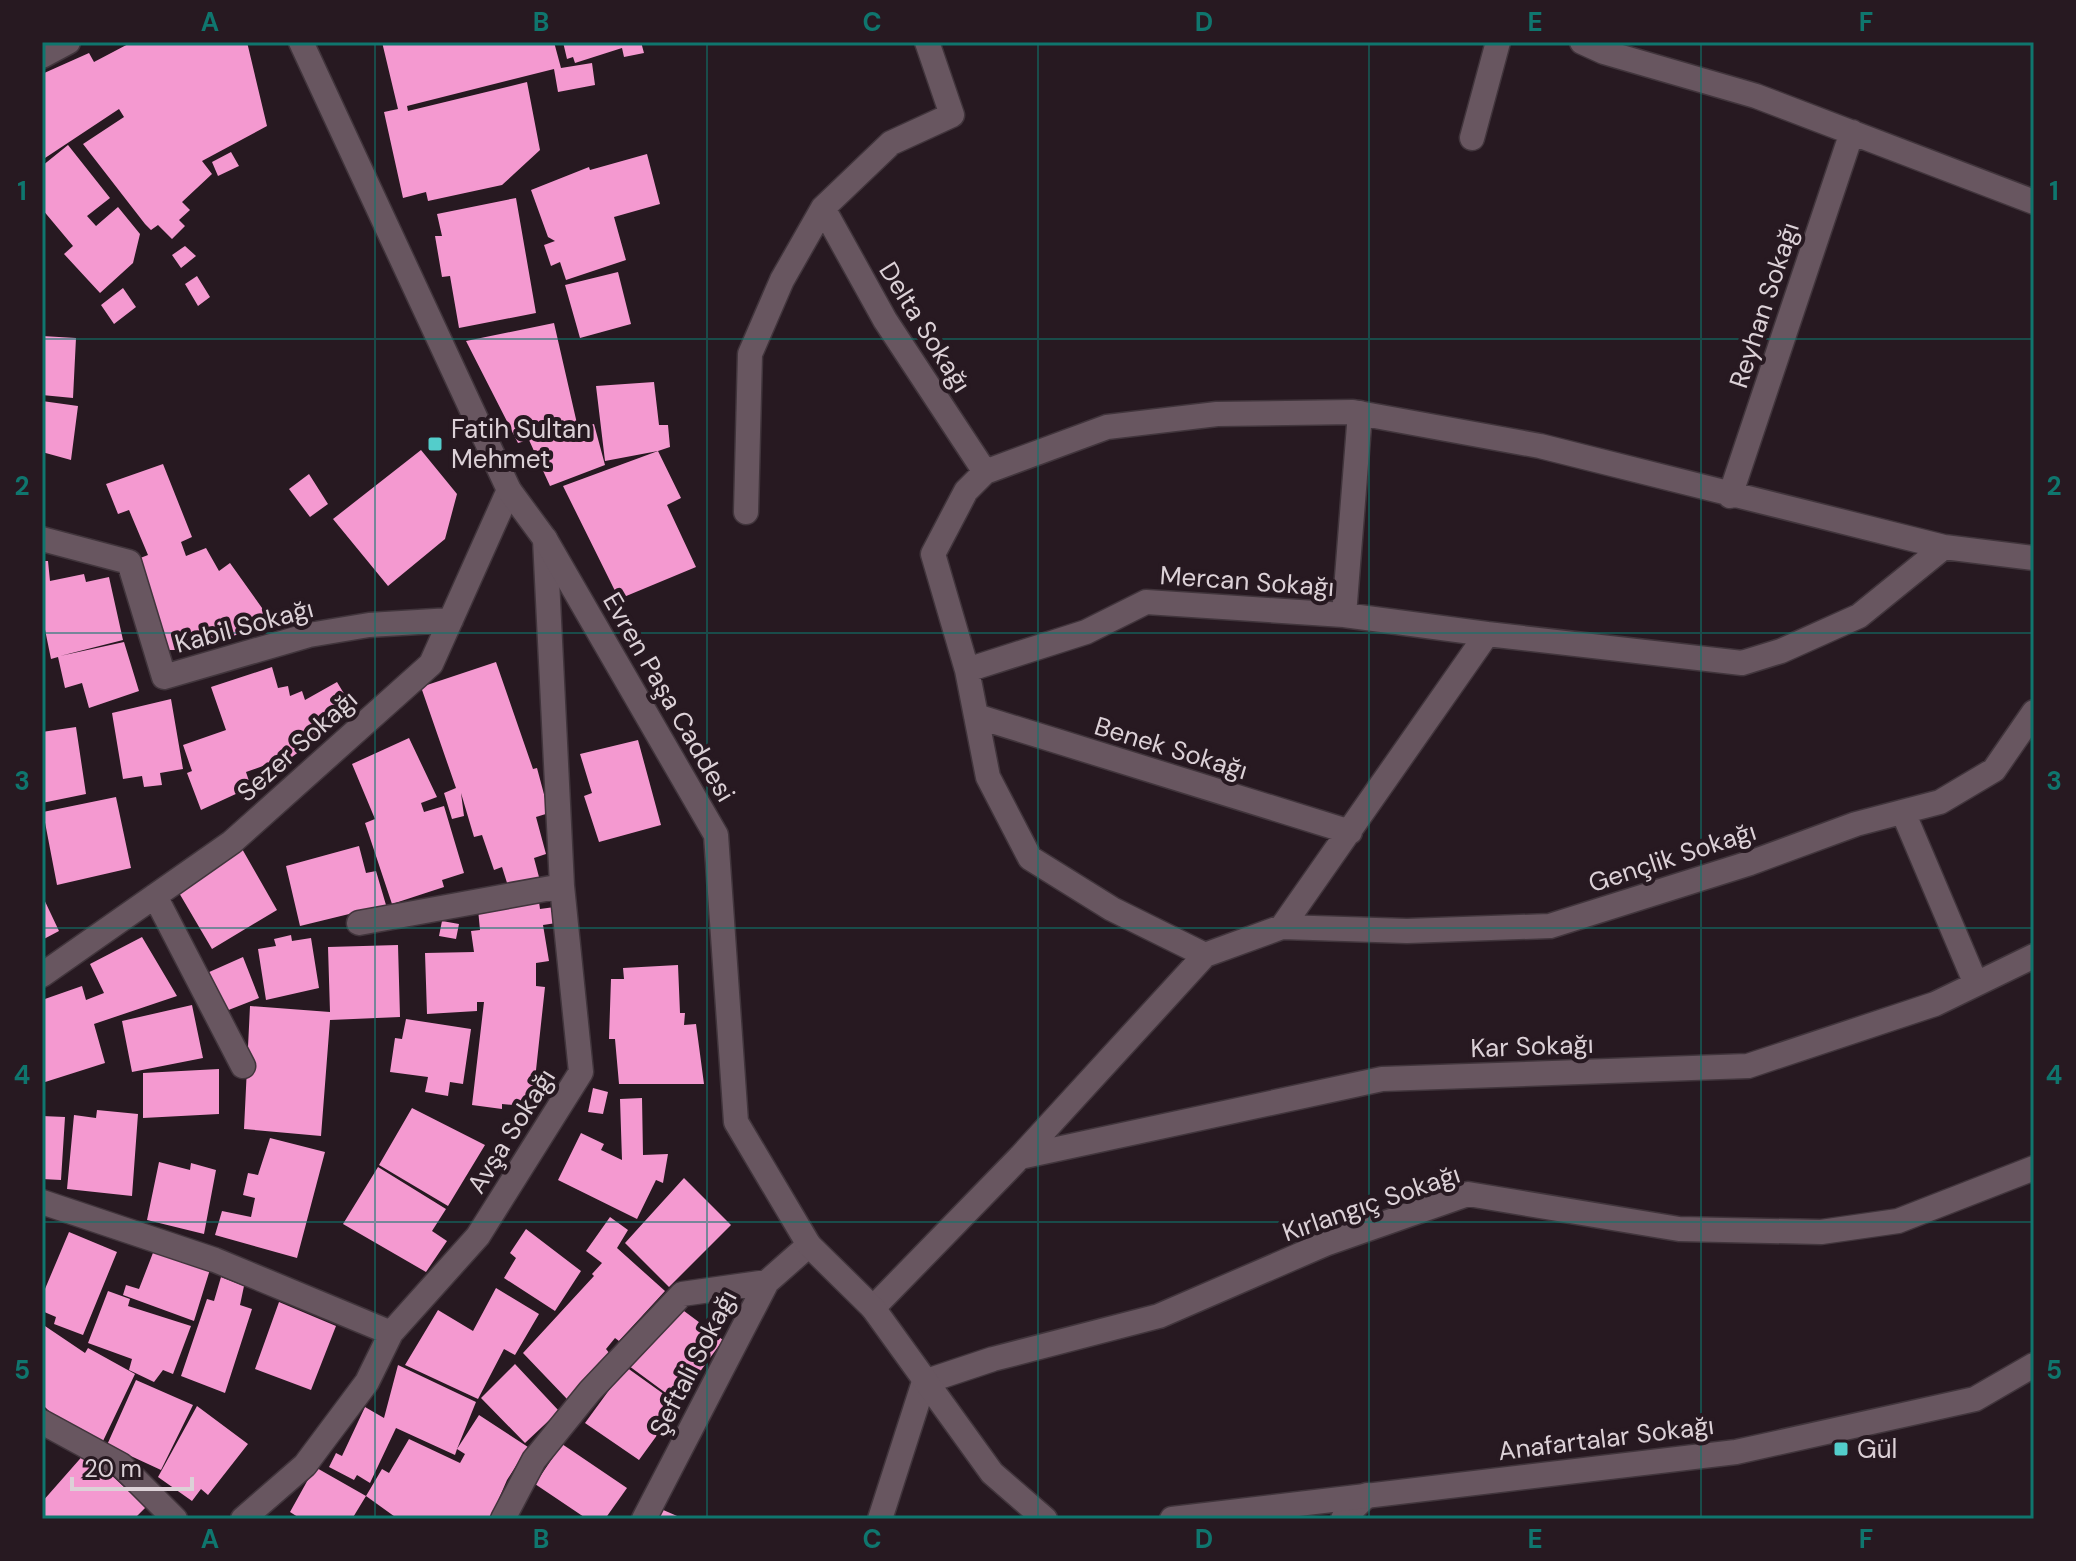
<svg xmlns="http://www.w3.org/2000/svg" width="2076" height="1561" font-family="'DM Sans',sans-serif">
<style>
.building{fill:#f499d0}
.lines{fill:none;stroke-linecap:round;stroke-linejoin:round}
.minor-casing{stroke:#41353c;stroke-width:27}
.secondary-casing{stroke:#41353c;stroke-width:27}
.minor{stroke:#685660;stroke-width:24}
.secondary{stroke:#685660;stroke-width:24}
.grid{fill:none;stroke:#0f766e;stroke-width:2;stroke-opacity:0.55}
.poi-dot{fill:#53cdcb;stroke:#271921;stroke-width:3}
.labels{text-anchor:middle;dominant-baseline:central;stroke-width:8;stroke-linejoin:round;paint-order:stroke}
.street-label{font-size:26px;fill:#dcd1d7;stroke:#271921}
.poi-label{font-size:26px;fill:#dcd1d7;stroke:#271921;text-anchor:start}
.neatline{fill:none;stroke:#0f766e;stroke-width:3}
.grid-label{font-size:26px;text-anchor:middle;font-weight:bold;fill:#0f766e}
</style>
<rect width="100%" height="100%" fill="#271921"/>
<path class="building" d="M132 42H247L267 126 202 161 212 174 182 202 190 210 179 220 185 226 172 239 158 225 151 230 145 224 83 144 124 117 119 109 42 160V74L89 53 94 62Z
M382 42H554L561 68 592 63 595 85 558 92 554 69 407 106 408 111 527 82 540 150 502 185 428 201 426 192 403 198 384 112 398 109Z
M563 42H641L644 53 624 57 622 48 575 63 573 57 567 59Z
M68 145 110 198 87 216 96 226 118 207 140 234 133 263 100 293 64 254 73 246 42 209V166Z
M231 152 239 166 218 176 212 162Z
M647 154 660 204 614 217 626 260 566 280 560 262 551 266 544 245 555 241 548 237 531 190 589 167 590 170Z
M516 198 536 313 459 328 450 276 442 277 435 236H442L437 214Z
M185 246 196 256 181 268 172 255Z
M618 272 631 324 580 338 565 285Z
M197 276 210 297 198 306 185 284Z
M123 288 136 307 114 324 101 305Z
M554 323 578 428 594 424 605 465 550 486 529 440 518 443 466 341Z
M42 336 76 338 73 398 42 395Z
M654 382 659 425H668L670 447 658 451 681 498 667 505 696 567 619 599 563 486 658 451 605 461 596 386Z
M42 401 78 406 71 460 42 452Z
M421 450 457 494 445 539 388 586 333 519Z
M163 464 192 537 181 542 186 556 206 548 219 571 230 563 272 622 211 644 208 640 192 650H167L130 562 148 555 129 510 118 514 106 484Z
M309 474 328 504 310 517 289 489Z
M42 561H48L50 581 84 574 86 582 109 577 123 640 60 656 124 642 139 691 89 708 82 683 65 688 58 657 51 659 42 615Z
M496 662 533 769 537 768 549 813 536 817 546 854 534 858 539 877 508 886 502 867 494 870 482 835 474 837 461 793 464 816 452 819 444 793 456 788 421 687Z
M272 667 278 688 288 686 290 696 302 691 305 700 337 682 349 702 332 720 314 731 315 735 304 738 307 746 278 767 277 761 246 772 251 787 201 810 187 773 192 771 183 745 226 730 211 687Z
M171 699 183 769 160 773 162 785 144 787 142 776 123 779 112 713Z
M76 727 86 794 42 803V732Z
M409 738 437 797 421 803 424 812 444 806 464 873 442 880 444 887 392 904 365 823 375 819 352 764Z
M638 740 661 825 599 842 584 796 592 793 580 754Z
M116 797 131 868 57 885 43 812Z
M359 846 366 873 376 871 386 905 300 926 286 866Z
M241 847 277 910 212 949 175 886Z
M42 895 59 931 42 940Z
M539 902 540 909 562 906 563 922 543 925 549 961 536 963V986L545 987 532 1107 502 1104V1109L472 1105 484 1002H477V1011L427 1014 425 953 474 952 471 931 480 930 478 909Z
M442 921 459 924 456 939 439 936Z
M291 935 292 941 311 938 319 988 266 1000 258 949 276 946 274 939Z
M142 937 177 996 94 1024 105 1063 42 1083V1000L82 986 86 1000 104 993 90 964Z
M398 945 400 1017 330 1020 321 1136 244 1129 250 1006 330 1012 328 947Z
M243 957 259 998 226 1011 207 973Z
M678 965 680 1013H685L684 1025 696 1024 704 1084H619L615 1039H609L611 979H624L623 968Z
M192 1005 203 1058 132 1072 122 1021Z
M406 1019 471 1029 463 1084 450 1082 448 1096 425 1092 428 1077 390 1072 395 1038 402 1039Z
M219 1069V1114L143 1118V1073Z
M593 1088 608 1092 603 1114 588 1112Z
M642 1098 643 1155 668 1154 663 1183 656 1180 637 1219 558 1180 581 1133 604 1144 601 1150 622 1160 620 1099Z
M412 1108 485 1145 448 1206 379 1165Z
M97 1110 138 1114 132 1196 67 1189 74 1115 96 1118Z
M42 1116 65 1117 61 1180 42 1179Z
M270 1138 325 1152 297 1258 215 1235 222 1211 251 1217 255 1198 243 1195 248 1173 258 1175Z
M159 1162 190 1170 191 1163 216 1170 204 1234 147 1220Z
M378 1167 446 1209 432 1231 447 1241 426 1272 343 1224Z
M684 1178 731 1225 669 1287 625 1243Z
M610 1217 628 1230 617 1248 665 1291 619 1341 615 1338 606 1349 610 1354 567 1399 523 1353 594 1276 592 1274 602 1263 586 1251Z
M526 1229 581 1271 555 1311 504 1278 516 1258 510 1253Z
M69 1232 117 1252 83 1335 54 1324 56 1317 42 1311V1296Z
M156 1245 212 1263 194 1321 123 1295 126 1285 139 1289Z
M221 1277 244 1286 240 1305 252 1309 225 1393 181 1376 207 1299 214 1301Z
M496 1288 539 1314 515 1355 504 1349 478 1399 405 1365 438 1310 473 1331Z
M108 1291 130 1299 128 1306 191 1326 173 1374 163 1370 154 1382 129 1370 132 1359 88 1343Z
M279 1302 336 1326 311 1390 255 1369Z
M684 1311 723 1340 678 1402 625 1363 671 1312Z
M42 1324 85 1353 88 1348 135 1374 103 1441 50 1412 42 1404Z
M515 1364 559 1411 525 1443 481 1398Z
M398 1365 476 1402 457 1449 479 1415 528 1447 507 1480 490 1519H398L366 1496 382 1469 389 1473 409 1439 460 1463 465 1454 457 1449 455 1455 396 1428 370 1483 357 1475 354 1480 329 1467 336 1453 342 1456 365 1407 384 1418Z
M626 1367 679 1405 639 1460 585 1423Z
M136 1380 193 1405 161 1470 107 1445Z
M197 1406 248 1444 208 1495 201 1489 192 1501 158 1477Z
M562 1444 627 1488 605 1519H587L535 1484Z
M86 1452 146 1507 134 1519H48L42 1514V1502Z
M315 1467 366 1496 352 1519H301L290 1512Z
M661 1509 684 1519H657Z"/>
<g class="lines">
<defs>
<path id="minor" d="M1582 42 1604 52 1756 96 2034 202
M42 56 68 42
M1472 138 1498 42
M823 208 885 320 985 472
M1730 496 1852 132
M746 512 750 354 782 280 823 208 891 143 952 115 927 42
M42 539 129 562 164 677 309 635 369 625 451 620
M1344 615 1360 413
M967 670 1086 632 1146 602 1344 615 1487 634
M976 716 1350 832
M1903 812 1976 984
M155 896 243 1066
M359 923 562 886
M1282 927 1407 931 1550 926 1750 863 1856 824 1940 802 1994 770 2034 712
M1205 955 1112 909 1030 858 988 777 967 670 933 554 966 491 985 472 1107 427 1217 414 1353 412 1540 446 1944 547
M42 975 232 842 431 664 509 490
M1020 1157 1382 1079 1748 1066 1935 1004 2034 956
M42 1202 215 1260 391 1333
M873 1308 1020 1157 1205 955 1282 927 1487 634 1742 663 1781 651 1859 616 1944 547 2034 558
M42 1422 121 1465 175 1519
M243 1519 305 1465 367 1382 391 1333 478 1236 581 1072 562 886 545 539
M503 1519 534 1460 590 1391 682 1294 767 1282
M644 1519 767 1282 809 1245
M880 1519 924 1382 993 1359 1159 1316 1325 1244 1468 1194 1679 1229 1821 1232 1898 1221 2034 1168
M1343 1519 1367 1495"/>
<path id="secondary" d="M301 42 509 490 545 539 716 835 736 1122 809 1245 873 1308 992 1473 1045 1519
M1172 1519 1736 1452 1975 1399 2034 1365"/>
</defs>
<use href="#minor" class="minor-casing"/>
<use href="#secondary" class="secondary-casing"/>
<use href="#minor" class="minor"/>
<use href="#secondary" class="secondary"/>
</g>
<path class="grid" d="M375 42V1519M707 42V1519M1038 42V1519M1369 42V1519M1701 42V1519M42 339H2034M42 633H2034M42 928H2034M42 1222H2034"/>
<g class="poi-dot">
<rect x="427" y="436" width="16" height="16" rx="4"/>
<rect x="1833" y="1441" width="16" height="16" rx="4"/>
</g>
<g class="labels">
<g class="street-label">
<text transform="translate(1764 305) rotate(-72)">Reyhan Sokağı</text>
<text transform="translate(925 327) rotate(58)">Delta Sokağı</text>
<text transform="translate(1247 581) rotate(4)">Mercan Sokağı</text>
<text transform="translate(244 626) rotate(-15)">Kabil Sokağı</text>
<text transform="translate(669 697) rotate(60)">Evren Paşa Caddesi</text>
<text transform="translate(297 746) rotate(-42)">Sezer Sokağı</text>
<text transform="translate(1171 748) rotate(17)">Benek Sokağı</text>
<text transform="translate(1672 857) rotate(-18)">Gençlik Sokağı</text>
<text transform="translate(1532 1046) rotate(-2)">Kar Sokağı</text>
<text transform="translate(511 1131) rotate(-58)">Avşa Sokağı</text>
<text transform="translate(1371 1203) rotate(-19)">Kırlangıç Sokağı</text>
<text transform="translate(693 1363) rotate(-63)">Şeftali Sokağı</text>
<text transform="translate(1606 1438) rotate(-7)">Anafartalar Sokağı</text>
</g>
<g class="poi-label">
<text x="451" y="429">Fatih Sultan<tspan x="451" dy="30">Mehmet</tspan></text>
<text x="1857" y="1449">Gül</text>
</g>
</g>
<rect width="2076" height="1561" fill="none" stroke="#271921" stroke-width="88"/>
<path d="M72 1477v12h120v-12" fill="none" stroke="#dcd1d7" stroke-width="4"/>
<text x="84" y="1477" font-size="24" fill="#dcd1d7" stroke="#271921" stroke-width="6" paint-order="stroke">20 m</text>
<rect x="44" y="44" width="1988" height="1473" class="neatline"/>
<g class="grid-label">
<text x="210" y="31">A</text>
<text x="541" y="31">B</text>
<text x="872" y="31">C</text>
<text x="1204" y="31">D</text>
<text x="1535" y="31">E</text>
<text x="1866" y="31">F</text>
<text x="22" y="200">1</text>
<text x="2054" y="200">1</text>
<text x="22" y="495">2</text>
<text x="2054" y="495">2</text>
<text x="22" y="790">3</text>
<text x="2054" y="790">3</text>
<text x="22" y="1084">4</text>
<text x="2054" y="1084">4</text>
<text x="22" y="1379">5</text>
<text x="2054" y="1379">5</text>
<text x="210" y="1548">A</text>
<text x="541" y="1548">B</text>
<text x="872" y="1548">C</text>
<text x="1204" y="1548">D</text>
<text x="1535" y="1548">E</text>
<text x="1866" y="1548">F</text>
</g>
</svg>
